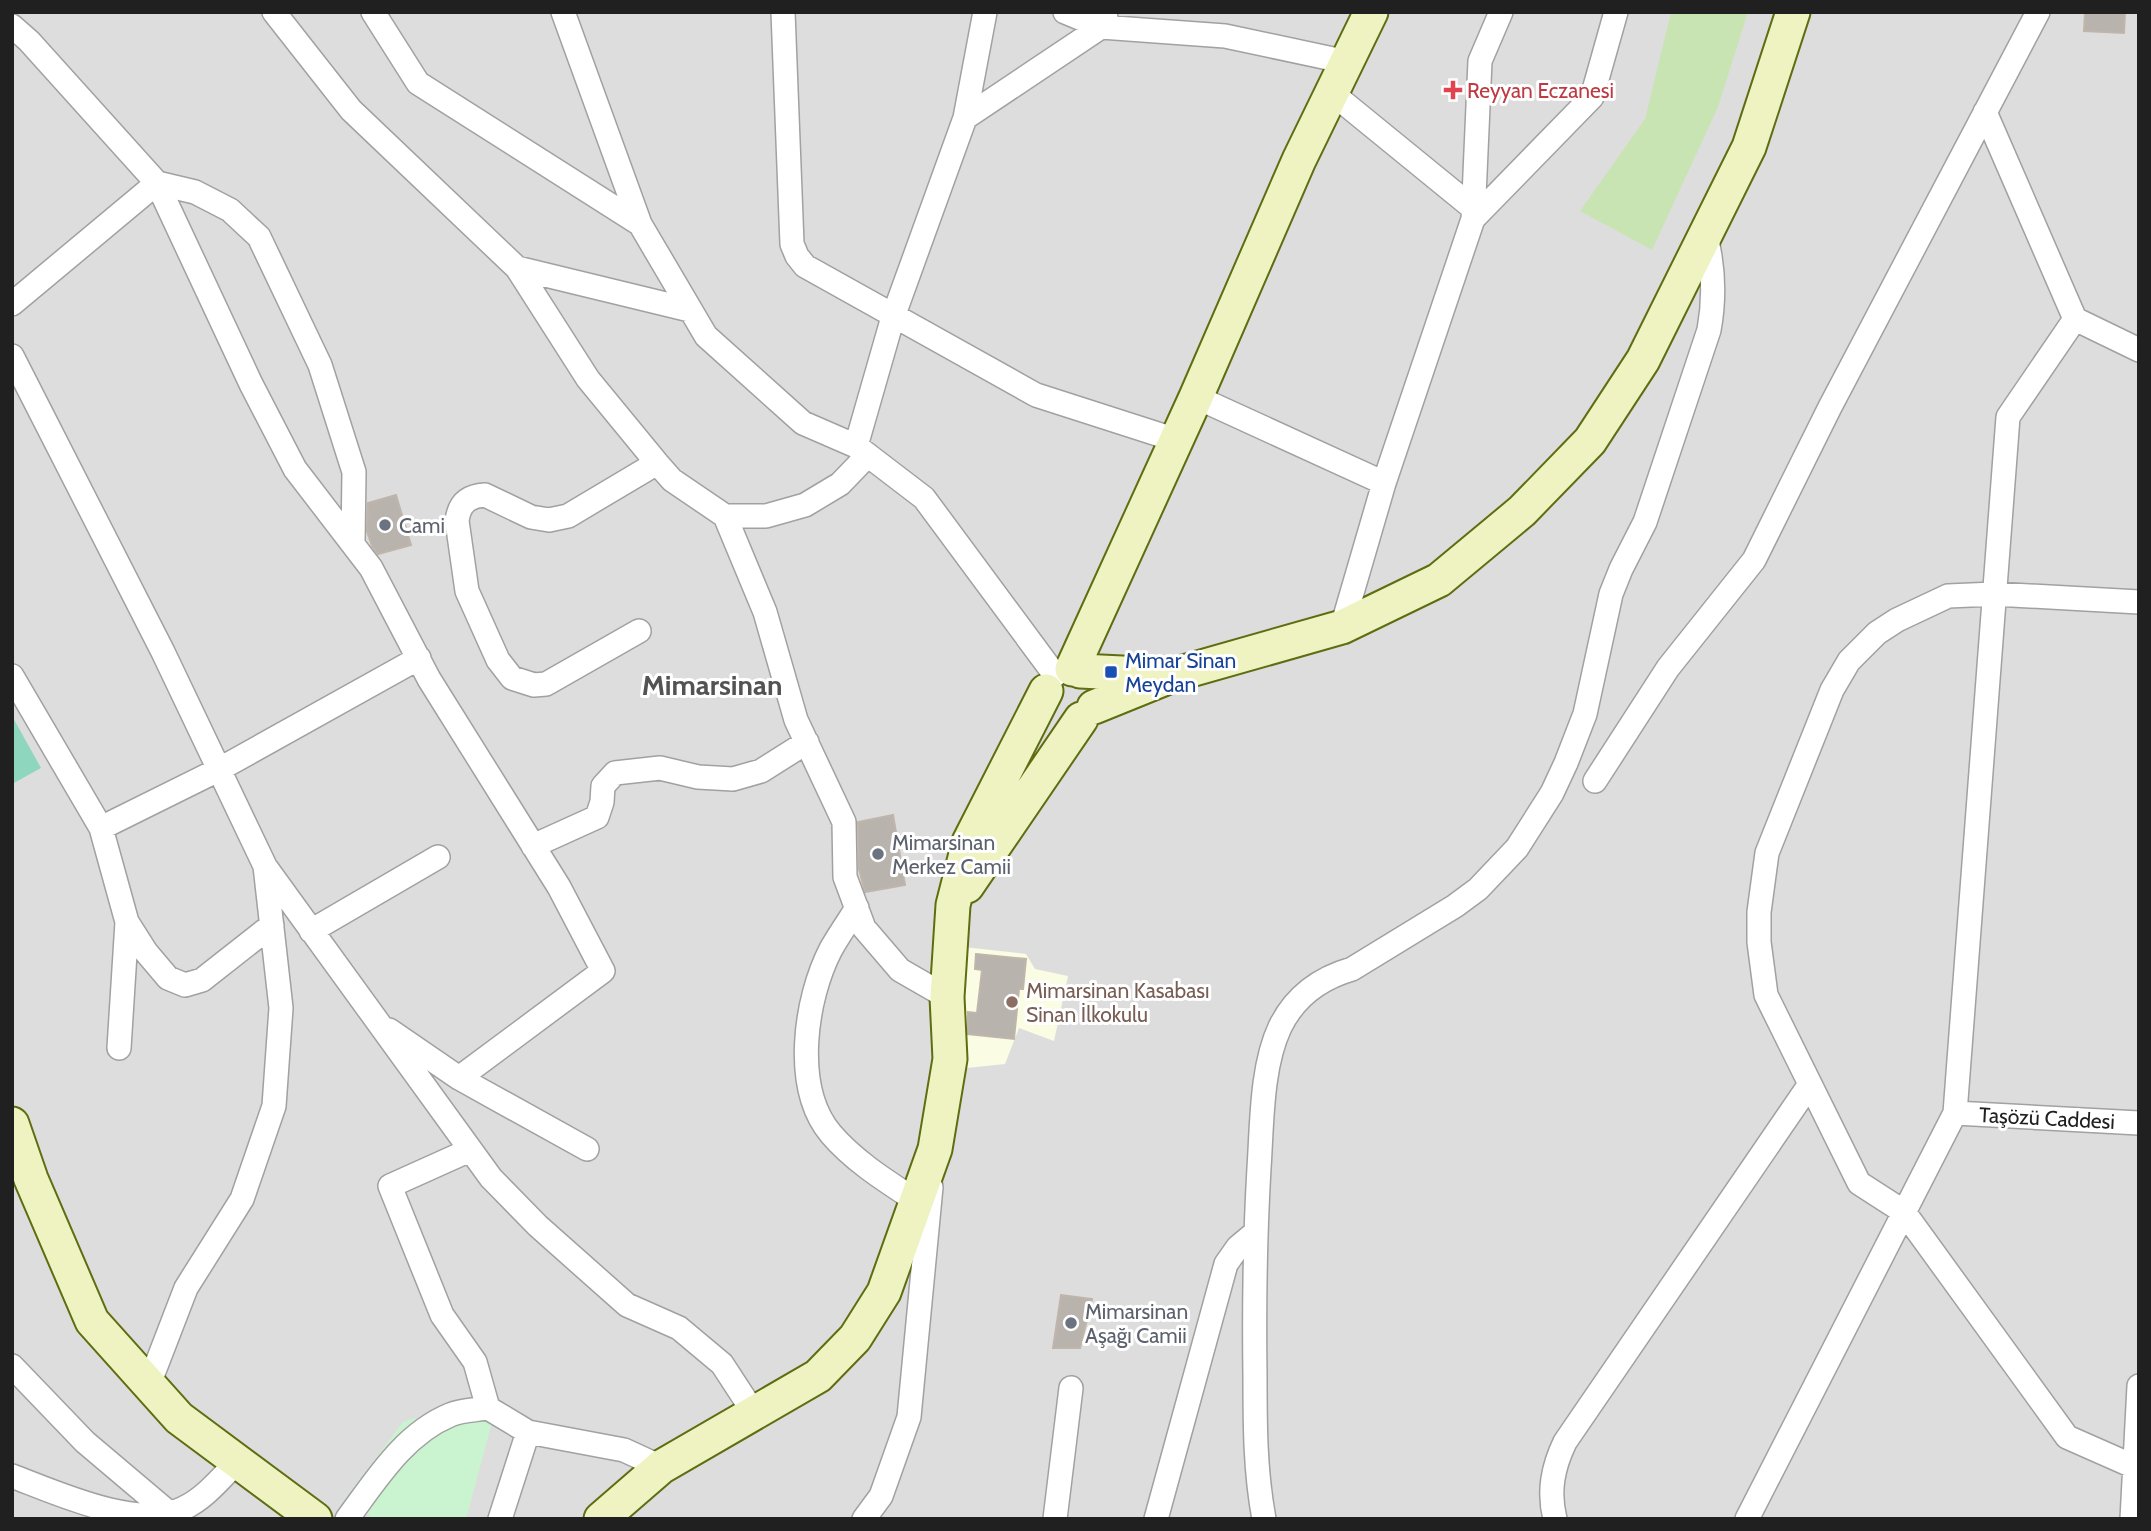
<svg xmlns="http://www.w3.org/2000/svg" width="2151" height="1531" font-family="Cabin,sans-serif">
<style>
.residential{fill:#dedddd}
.education{fill:#fbfce4}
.grass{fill:#c9e4b3}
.park{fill:#caf4cf}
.pitch{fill:#8ed6bd}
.building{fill:#b9b3ad;stroke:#c0b5ab;stroke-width:2}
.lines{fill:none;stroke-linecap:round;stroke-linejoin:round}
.street-casing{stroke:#a1a1a1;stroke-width:26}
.secondary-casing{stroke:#5f6d11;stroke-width:37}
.street{stroke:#fff;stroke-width:23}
.secondary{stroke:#eff3c2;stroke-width:33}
.health-dot{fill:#e0444e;stroke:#fff;stroke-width:2.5}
.worship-dot{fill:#6b7280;stroke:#fff;stroke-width:2.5}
.transit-dot{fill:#1a4fb4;stroke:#fff;stroke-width:2.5}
.education-dot{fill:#8d6e63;stroke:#fff;stroke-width:2.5}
.labels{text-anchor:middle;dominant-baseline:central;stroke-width:6;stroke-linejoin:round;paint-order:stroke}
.health-label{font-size:21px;fill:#be3a42;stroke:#fff;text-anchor:start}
.worship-label{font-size:21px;fill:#5b616d;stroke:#fff;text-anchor:start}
.transit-label{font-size:21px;fill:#164399;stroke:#fff;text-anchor:start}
.education-label{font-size:21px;fill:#785e54;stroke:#fff;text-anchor:start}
.street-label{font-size:21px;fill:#202020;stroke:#fff}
.district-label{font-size:28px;font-weight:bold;fill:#535353;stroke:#fff}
</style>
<rect width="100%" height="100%" fill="#f0ede8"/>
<path class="residential" d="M12 12H2139V1519H12Z"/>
<path class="education" d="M964 947 1026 954 1035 969 1068 976 1054 1041 1019 1028 1005 1064 957 1069Z"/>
<path class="grass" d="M1671 12H1748L1718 107 1652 250 1580 211 1645 119Z"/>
<path class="park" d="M495 1411 466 1519H375L342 1503 403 1422 435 1412Z"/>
<path class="pitch" d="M12 716 41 768 12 784Z"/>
<path class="building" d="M2085 12H2125L2124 33 2084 31Z
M396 495 411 545 378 554 372 546 367 531 368 503Z
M893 815 905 885 865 892 859 869 858 822Z
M976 954 1026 959 1023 989H1019L1014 1039 968 1034V1012L977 1013 982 970 975 969Z
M1061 1295 1092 1299 1080 1348H1053Z"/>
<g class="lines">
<defs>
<path id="street" d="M274 12 351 110 517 268 690 310
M373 12 418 83 640 224
M563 12 640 224 706 336 803 423 856 446 924 498 1055 675
M783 12 792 244 797 256 805 266 1036 395 1176 440
M1065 12 1101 27 1225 36 1347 62
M12 26 29 41 157 183 12 304
M1332 93 1473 208
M1985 112 2075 319 2139 350
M965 118 1101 27 1106 18
M157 183 251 384 295 469 371 568 429 679 559 887 603 971 459 1078
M157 183 195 192 230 210 259 237 320 365 354 472 353 544
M1473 219 1480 61 1501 12
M517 268 588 379 657 463 672 480 725 516H766L805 505 840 484 868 455
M12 356 163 652 265 866 281 1008 274 1106 242 1199 186 1288 149 1384
M1196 397 1384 483
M856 446 893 317 965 118 985 12
M725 516 765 612 796 720 844 822 845 877 864 928 900 970 947 997
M1342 627 1384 483 1473 219 1592 97 1616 12
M639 631 546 684 534 685 512 678 498 660 467 591 457 521C459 504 468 496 485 495L531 517 549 520 568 516 657 463
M12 676 101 828 127 922 119 1048
M1595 781 1668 668 1754 560 1830 407 2038 12
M101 828 218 770 419 658
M533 846 597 817 602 802 603 786 615 773 660 768 698 777 733 779 761 771 807 742
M267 869 491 1178 538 1226 627 1305 679 1328 722 1364 754 1413
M857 908C848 922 839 935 831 949 805 999 792 1088 831 1134 854 1161 886 1181 915 1200
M127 922 146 952 168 978 185 985 202 980 272 925
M311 931 438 857
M389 1030 459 1078 587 1149
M1955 1113 2139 1123
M470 1150 390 1186 442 1315 475 1362 488 1408 528 1432 624 1450 661 1467
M12 1366 85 1442 169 1513
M2135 1467 2067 1437 1904 1212 1859 1183 1766 995 1759 942V912L1767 853 1832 690 1849 661 1877 633 1897 620 1948 596 1994 594 2139 602
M12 1476C57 1493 139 1531 184 1508 205 1498 220 1479 237 1462
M347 1519C376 1480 404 1434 450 1415 461 1410 476 1410 488 1408
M500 1519 528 1432
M864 1519 881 1496 909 1417 931 1187
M1055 1519 1071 1388
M1156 1519 1226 1264 1238 1247 1256 1232
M1264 1519C1255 1471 1255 1423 1255 1376 1254 1306 1255 1237 1259 1168 1262 1125 1261 1067 1280 1027 1295 996 1321 978 1352 969L1455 906 1478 889 1517 848 1552 793 1566 763 1585 714 1611 594 1621 569 1645 522 1709 330C1715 297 1714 266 1705 233
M1555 1519C1548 1491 1553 1467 1565 1442L1810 1084
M1747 1519 1955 1113 2008 417 2075 319
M2132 1519 2139 1386"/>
<path id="secondary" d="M1072 669 1196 397 1299 160 1371 12
M1080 671 1164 675
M1094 707 1173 675 1342 627 1439 580 1522 511 1590 441 1643 360 1749 147 1793 12
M967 886 1081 719
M12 1124 31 1179 92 1321 179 1418 315 1519
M601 1519 661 1467 818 1376 855 1338 884 1292 935 1149 950 1059 947 997 953 905 969 842 1046 691"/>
</defs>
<use href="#street" class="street-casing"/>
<use href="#secondary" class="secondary-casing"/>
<use href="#street" class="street"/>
<use href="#secondary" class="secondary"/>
</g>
<path class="health-dot" d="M1449.5 79.5h7v7h7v7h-7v7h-7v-7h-7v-7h7z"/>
<g class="worship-dot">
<circle cx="385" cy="525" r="7"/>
<circle cx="878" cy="854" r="7"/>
<circle cx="1071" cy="1323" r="7"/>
</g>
<rect class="transit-dot" x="1104" y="665" width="14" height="14" rx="3.5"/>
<circle class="education-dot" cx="1012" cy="1002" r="7"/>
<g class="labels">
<g class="health-label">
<text x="1467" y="90">Reyyan Eczanesi</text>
</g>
<g class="worship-label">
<text x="399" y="525">Cami</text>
<text x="892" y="842">Mimarsinan<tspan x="892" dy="24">Merkez Camii</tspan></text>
<text x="1085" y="1311">Mimarsinan<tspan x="1085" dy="24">Aşağı Camii</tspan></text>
</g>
<g class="transit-label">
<text x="1125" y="660">Mimar Sinan<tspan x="1125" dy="24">Meydan</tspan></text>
</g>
<g class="education-label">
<text x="1026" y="990">Mimarsinan Kasabası<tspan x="1026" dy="24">Sinan İlkokulu</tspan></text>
</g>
<g class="street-label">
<text transform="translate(2047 1118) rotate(3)">Taşözü Caddesi</text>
</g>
<g class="district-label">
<text x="712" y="685">Mimarsinan</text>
</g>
</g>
<rect width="2151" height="1531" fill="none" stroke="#202020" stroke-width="28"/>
</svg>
